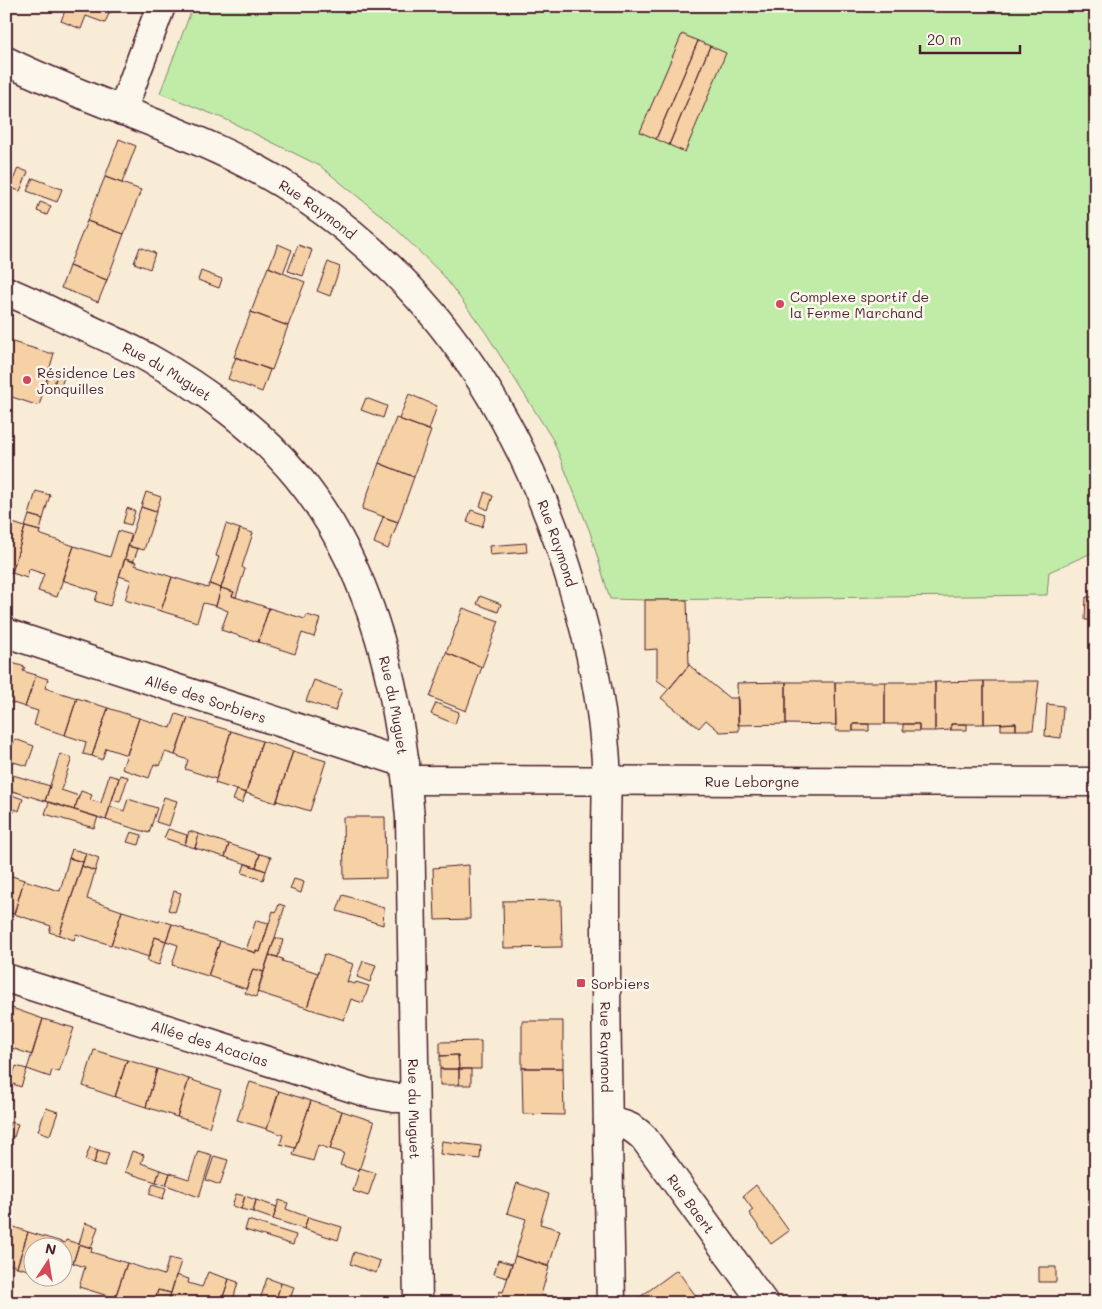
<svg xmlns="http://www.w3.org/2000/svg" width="1102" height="1309" font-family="Mali,sans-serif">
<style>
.green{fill:#c0eca8;stroke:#85866a}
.building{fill:#f5d1a5;stroke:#4a1f2b}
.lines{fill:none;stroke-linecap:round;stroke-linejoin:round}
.street-casing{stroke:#4a1f2b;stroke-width:31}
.street{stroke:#fbf7ec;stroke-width:28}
.poi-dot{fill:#d1495b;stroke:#fbf7ec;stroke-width:2}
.labels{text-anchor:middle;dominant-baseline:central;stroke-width:5;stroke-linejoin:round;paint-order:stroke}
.street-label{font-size:14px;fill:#4a1f2b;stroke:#fbf7ec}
.poi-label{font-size:14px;fill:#4a1f2b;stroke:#fbf7ec;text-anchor:start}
</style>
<rect width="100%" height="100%" fill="#f9ecd7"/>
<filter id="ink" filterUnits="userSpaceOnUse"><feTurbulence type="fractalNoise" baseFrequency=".02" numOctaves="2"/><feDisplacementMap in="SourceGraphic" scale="10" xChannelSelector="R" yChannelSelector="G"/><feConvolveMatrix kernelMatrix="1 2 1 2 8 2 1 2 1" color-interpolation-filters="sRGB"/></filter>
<g filter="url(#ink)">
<path class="green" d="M193 6H1096V551L1049 572 1047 595 645 600 610 599 590 532 553 440 486 333 443 275 388 221 320 166 227 120 160 93Z"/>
<path class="building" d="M71 6H112L105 23 86 16 81 29 61 21 66 8 70 9Z
M682 34 698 41 656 139 640 132Z
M698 41 710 46 669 145 656 139Z
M710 46 726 53 685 152 669 145Z
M119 139 136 146 122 183 105 177Z
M18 168 28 172 20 191 10 188Z
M105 177 141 190 124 234 87 221Z
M33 178 62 189 57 202 27 191Z
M40 202 51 206 47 215 37 211Z
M87 221 124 234 107 280 69 266Z
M278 244 292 250 283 273 269 267Z
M298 245 312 250 303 276 288 271Z
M140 247 155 253 150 269 134 263Z
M328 262 340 267 330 296 317 291Z
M69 266 107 280 98 302 61 288Z
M268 267 305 282 288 326 251 312Z
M201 271 222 279 219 288 198 280Z
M251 312 288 326 272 370 234 357Z
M6 340 49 353H54L39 406 6 395Z
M236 357 270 370 262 392 228 379Z
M50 369 58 371 52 392 44 390Z
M58 371 65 373 59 394 52 392Z
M409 394 437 406 429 430 399 419Z
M366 398 387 406 383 418 361 410Z
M396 418 431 431 414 477 379 463Z
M379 463 414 477 398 522 362 509Z
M36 491 50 495 43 519 29 515Z
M146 492 161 497 156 512 141 507Z
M485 492 493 496 488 510 480 506Z
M141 507 156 512 144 550 128 546Z
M127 508 135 511 131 525 123 523Z
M471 510 486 515 482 527 467 522Z
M29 515 43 519 40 531 25 527Z
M383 517 398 522 388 549 374 543Z
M13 523 25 527 12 573 6 571V524L12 526Z
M226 524 240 529 221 588 210 584 219 557 216 556Z
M25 527 40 531 39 534 74 546 57 597 38 591 44 574 29 569 27 578 12 573Z
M240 529 253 533 242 567 245 569 236 597 232 596 234 592 221 588Z
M118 531 132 535 110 606 95 601 98 592 62 580 74 546 110 557Z
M526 543 527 552 490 555 489 546Z
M128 546 138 549 133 562 125 559Z
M125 559 136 562 135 565 172 577 161 611 125 600 131 580 119 576Z
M172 577 208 588 209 584 221 588 216 606 203 603 197 622 161 611Z
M221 588 234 592 232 596 269 608 258 642 221 630 228 611 216 606Z
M480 596 501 604 498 612 477 604Z
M1086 597H1096V620H1085Z
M645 600H687L689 665 669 689 657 680V649L645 650Z
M269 608 305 619 307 615 320 619 314 637 302 633 295 654 258 642Z
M463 608 499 621 482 667 446 653Z
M446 653 482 667 466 711 430 697Z
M6 661 25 667 23 671 36 675 25 707 10 702 6 713Z
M689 665 729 698H738L739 731 720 732 706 720 699 728 661 698Z
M36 675 48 679 45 688 77 698 65 735 34 725 38 711 25 707Z
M314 680 342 690 335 711 306 701Z
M984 681H1039L1033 730H1016V723L984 724Z
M984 681V724H951V730L935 731V682Z
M786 682V724L738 725 737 683Z
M786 682H835L836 725 786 724Z
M835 682H885V724H853V731H836Z
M885 682H935V731H919V724H885Z
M77 698 108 708 92 756 83 754 86 742 65 735Z
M436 703 459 712 455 724 431 714Z
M1047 704 1063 706 1061 738 1045 736Z
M108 708 139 718 127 755 106 748 102 760 92 756Z
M176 714 188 718 175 755 165 752 160 766 154 764 149 778 122 769 139 718 171 728Z
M188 718 231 731 216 779 185 769 188 760 175 755Z
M1016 723V730H1001V724Z
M853 724H869V731H853Z
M903 724H919V731H903Z
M951 724H967V730H951Z
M231 731 262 741 246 793 215 783Z
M15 739 34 746 27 766 7 760Z
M262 741 293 751 276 803 246 793Z
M293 751 326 761 310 811 277 801Z
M60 754 72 758 61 790 79 796 74 810 45 801Z
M6 773 50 786 45 801 6 789Z
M109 775 119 778 106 820 74 810 81 791 92 795 90 800 101 803Z
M120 775 128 777 120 802 112 800Z
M237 790 246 793 242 803 233 800Z
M6 793 23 799 19 811 15 809 14 813 6 810 9 802H6Z
M164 797 177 801 169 826 156 822Z
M128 799 157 808 149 833 106 820 110 806 124 811Z
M49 802 98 817 94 828 45 814Z
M343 817H385L386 878 344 879Z
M168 829 187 835 185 845 164 838Z
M189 831 199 834 195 848 185 845Z
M131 832 142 835 139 845 127 842Z
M199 834 229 844 225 857 195 848Z
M229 844 260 854 256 867 225 857Z
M72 849 86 853 83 862 69 858Z
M86 853 99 858 95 871 82 866Z
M260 854 271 857 266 871 256 867Z
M69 858 83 862 59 935 49 932 51 926 14 914 24 880 60 891Z
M245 864 266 871 263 880 242 873Z
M469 865 470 919 435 920 433 868Z
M82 866 95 871 87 899 122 911 111 945 76 934 74 940 59 935Z
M6 874 24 880 14 914 6 912Z
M294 879 304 882 301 893 290 889Z
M174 891 181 893 175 912 168 910Z
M343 895 384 908 383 925 337 911Z
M561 900 562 947 504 948 503 901Z
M279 904 285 906 264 972 253 969 246 989 208 976 220 941 256 953V951L260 952 273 911 276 912Z
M122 911 159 922 160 920 172 924 166 941 155 937 149 957 111 945Z
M256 920 269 923 260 952 256 951V953L246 950Z
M172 924 184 928V930L220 941 208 976 172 965 178 945 166 941Z
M155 937 166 941 159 965 147 961Z
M275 938 283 940 278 957 269 955Z
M324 954 353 964 347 982 355 984 356 982 369 986 363 1003 351 999 344 1020 307 1008Z
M269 955 283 959 282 961 318 973 307 1008 257 992Z
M363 961 376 965 370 982 357 977Z
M253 969 264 972 256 997 245 993Z
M6 1007 12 1008 6 1025Z
M12 1008 43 1019 32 1055 6 1046V1025Z
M43 1019 74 1028 59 1072 52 1070 50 1077 27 1069Z
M522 1021H563V1068H522Z
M481 1041V1069H459L458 1055 440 1056V1042Z
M94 1050 127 1060 115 1097 83 1086Z
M458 1055 459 1069H440V1056Z
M127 1060 157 1069 146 1107 115 1097Z
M16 1066 27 1069 21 1087 10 1083Z
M522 1068H563L564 1115 523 1114Z
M157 1069 189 1079 177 1117 146 1107Z
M440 1069H459V1085H440Z
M459 1069H471V1085H459Z
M189 1079 221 1090 209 1127 177 1117Z
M250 1082 279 1091 267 1129 237 1120Z
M279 1091 311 1101 295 1148 280 1144 283 1135 267 1129Z
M311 1101 342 1111 330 1149 318 1145 313 1161 293 1155Z
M46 1108 58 1112 50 1135 38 1131Z
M342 1111 373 1121 374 1123 359 1171 340 1165 344 1153 330 1149Z
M10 1122 18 1124 14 1137 6 1135Z
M442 1141 481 1146 480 1159 440 1154Z
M90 1147 98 1150 94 1163 85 1160Z
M98 1150 109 1153 105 1166 94 1163Z
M132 1151 144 1155 141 1163 160 1170 156 1182 125 1172Z
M198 1151 212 1155 199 1197 166 1185 170 1173 189 1179Z
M214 1156 228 1160 220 1185 206 1180Z
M360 1168 376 1173 368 1196 353 1191Z
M160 1170 170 1173 166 1185 156 1182Z
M517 1183 549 1194 540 1224 560 1230 549 1266 515 1256 526 1219 507 1213Z
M153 1184 166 1188 163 1199 149 1194Z
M756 1185 789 1231 771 1244 749 1213 753 1210 743 1196Z
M236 1194 245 1196 241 1209 232 1206Z
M245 1196 256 1200 253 1212 241 1209Z
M256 1200 277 1207 273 1219 253 1212Z
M279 1200 288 1203 286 1209 308 1217 304 1229 273 1219Z
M6 1201 11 1203 6 1219Z
M308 1217 342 1227 338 1240 304 1229Z
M248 1220 296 1235 293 1245 245 1230Z
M85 1223 98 1227 91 1248 79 1244Z
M6 1224 28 1232 17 1267 6 1263Z
M28 1232 65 1243 66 1240 79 1244 73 1263 62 1259V1246H32V1271L17 1267Z
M79 1244 92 1248 91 1252 127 1263 115 1298 79 1287 85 1267 73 1263Z
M354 1252 380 1261 376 1273 350 1264Z
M515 1256 549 1267 541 1295 545 1296 543 1303H526L516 1300 515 1303H496L500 1291 503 1292Z
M169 1258 181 1261 171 1293 158 1290 154 1303H130L115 1298 127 1263 164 1275Z
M498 1260 512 1264 507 1278 494 1274Z
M1039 1267H1056V1282H1039Z
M677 1270 701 1303H638L636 1300Z
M208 1272 229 1279 221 1303H168L176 1275 189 1279 188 1283 202 1287Z
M267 1278 281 1283 275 1303H259Z
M229 1279 238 1282 234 1297 251 1303H221Z
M281 1283 294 1287 289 1303H275Z
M158 1290 171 1293 168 1303H154Z"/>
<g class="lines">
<defs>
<g id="street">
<path id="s1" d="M6 61C105 110 215 136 306 199 444 293 528 432 574 591 589 642 601 695 605 749 608 777 606 805 606 833 606 885 606 936 606 987 607 1092 609 1198 611 1303"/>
<path d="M122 111 161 6"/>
<path id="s2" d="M6 291C31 301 54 313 78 324 102 335 127 346 150 359 203 388 258 429 297 476 375 571 401 698 410 818L418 1303"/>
<path id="s3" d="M6 633 405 763"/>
<path id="s4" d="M407 780 1096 782"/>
<path id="s5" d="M6 978 368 1093 394 1098H414"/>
<path id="s6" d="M608 1123C624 1123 633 1127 644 1138L764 1303"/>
</g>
</defs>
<use href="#street" class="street-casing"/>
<use href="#street" class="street"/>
</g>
</g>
<g class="poi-dot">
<circle cx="780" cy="304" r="5"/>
<circle cx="27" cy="380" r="5"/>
<rect x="576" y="978" width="10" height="10" rx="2.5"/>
</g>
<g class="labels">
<g class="street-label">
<text stroke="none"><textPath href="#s1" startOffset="346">Rue Raymond</textPath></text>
<text stroke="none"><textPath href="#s2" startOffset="180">Rue du Muguet</textPath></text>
<text stroke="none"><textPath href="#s1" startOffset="765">Rue Raymond</textPath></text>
<text stroke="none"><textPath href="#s3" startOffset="210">Allée des Sorbiers</textPath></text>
<text stroke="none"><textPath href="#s2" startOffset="600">Rue du Muguet</textPath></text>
<text stroke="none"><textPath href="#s4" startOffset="345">Rue Leborgne</textPath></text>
<text stroke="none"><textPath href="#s5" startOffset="214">Allée des Acacias</textPath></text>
<text stroke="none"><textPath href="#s1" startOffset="1275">Rue Raymond</textPath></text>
<text stroke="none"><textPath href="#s2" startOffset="1005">Rue du Muguet</textPath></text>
<text stroke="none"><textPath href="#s6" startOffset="121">Rue Baert</textPath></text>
</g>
<g class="poi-label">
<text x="790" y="296">Complexe sportif de<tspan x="790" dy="16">la Ferme Marchand</tspan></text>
<text x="37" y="372">Résidence Les<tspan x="37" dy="16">Jonquilles</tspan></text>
<text x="591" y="983">Sorbiers</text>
</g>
</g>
<rect width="1102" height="1309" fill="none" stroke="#fbf7ec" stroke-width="25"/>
<rect x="12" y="12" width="1077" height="1284" fill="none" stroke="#4a1f2b" stroke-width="2" filter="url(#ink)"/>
<g transform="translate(48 1262) rotate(12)"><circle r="24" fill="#fbf7ec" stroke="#b4a19f"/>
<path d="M0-4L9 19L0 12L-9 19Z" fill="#d1495b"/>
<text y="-8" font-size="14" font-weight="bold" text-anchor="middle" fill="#4a1f2b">N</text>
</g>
<path d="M920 45v8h100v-8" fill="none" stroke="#4a1f2b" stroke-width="2.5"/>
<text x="927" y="45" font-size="15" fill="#4a1f2b" stroke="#fbf7ec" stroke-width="4" paint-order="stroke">20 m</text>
</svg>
